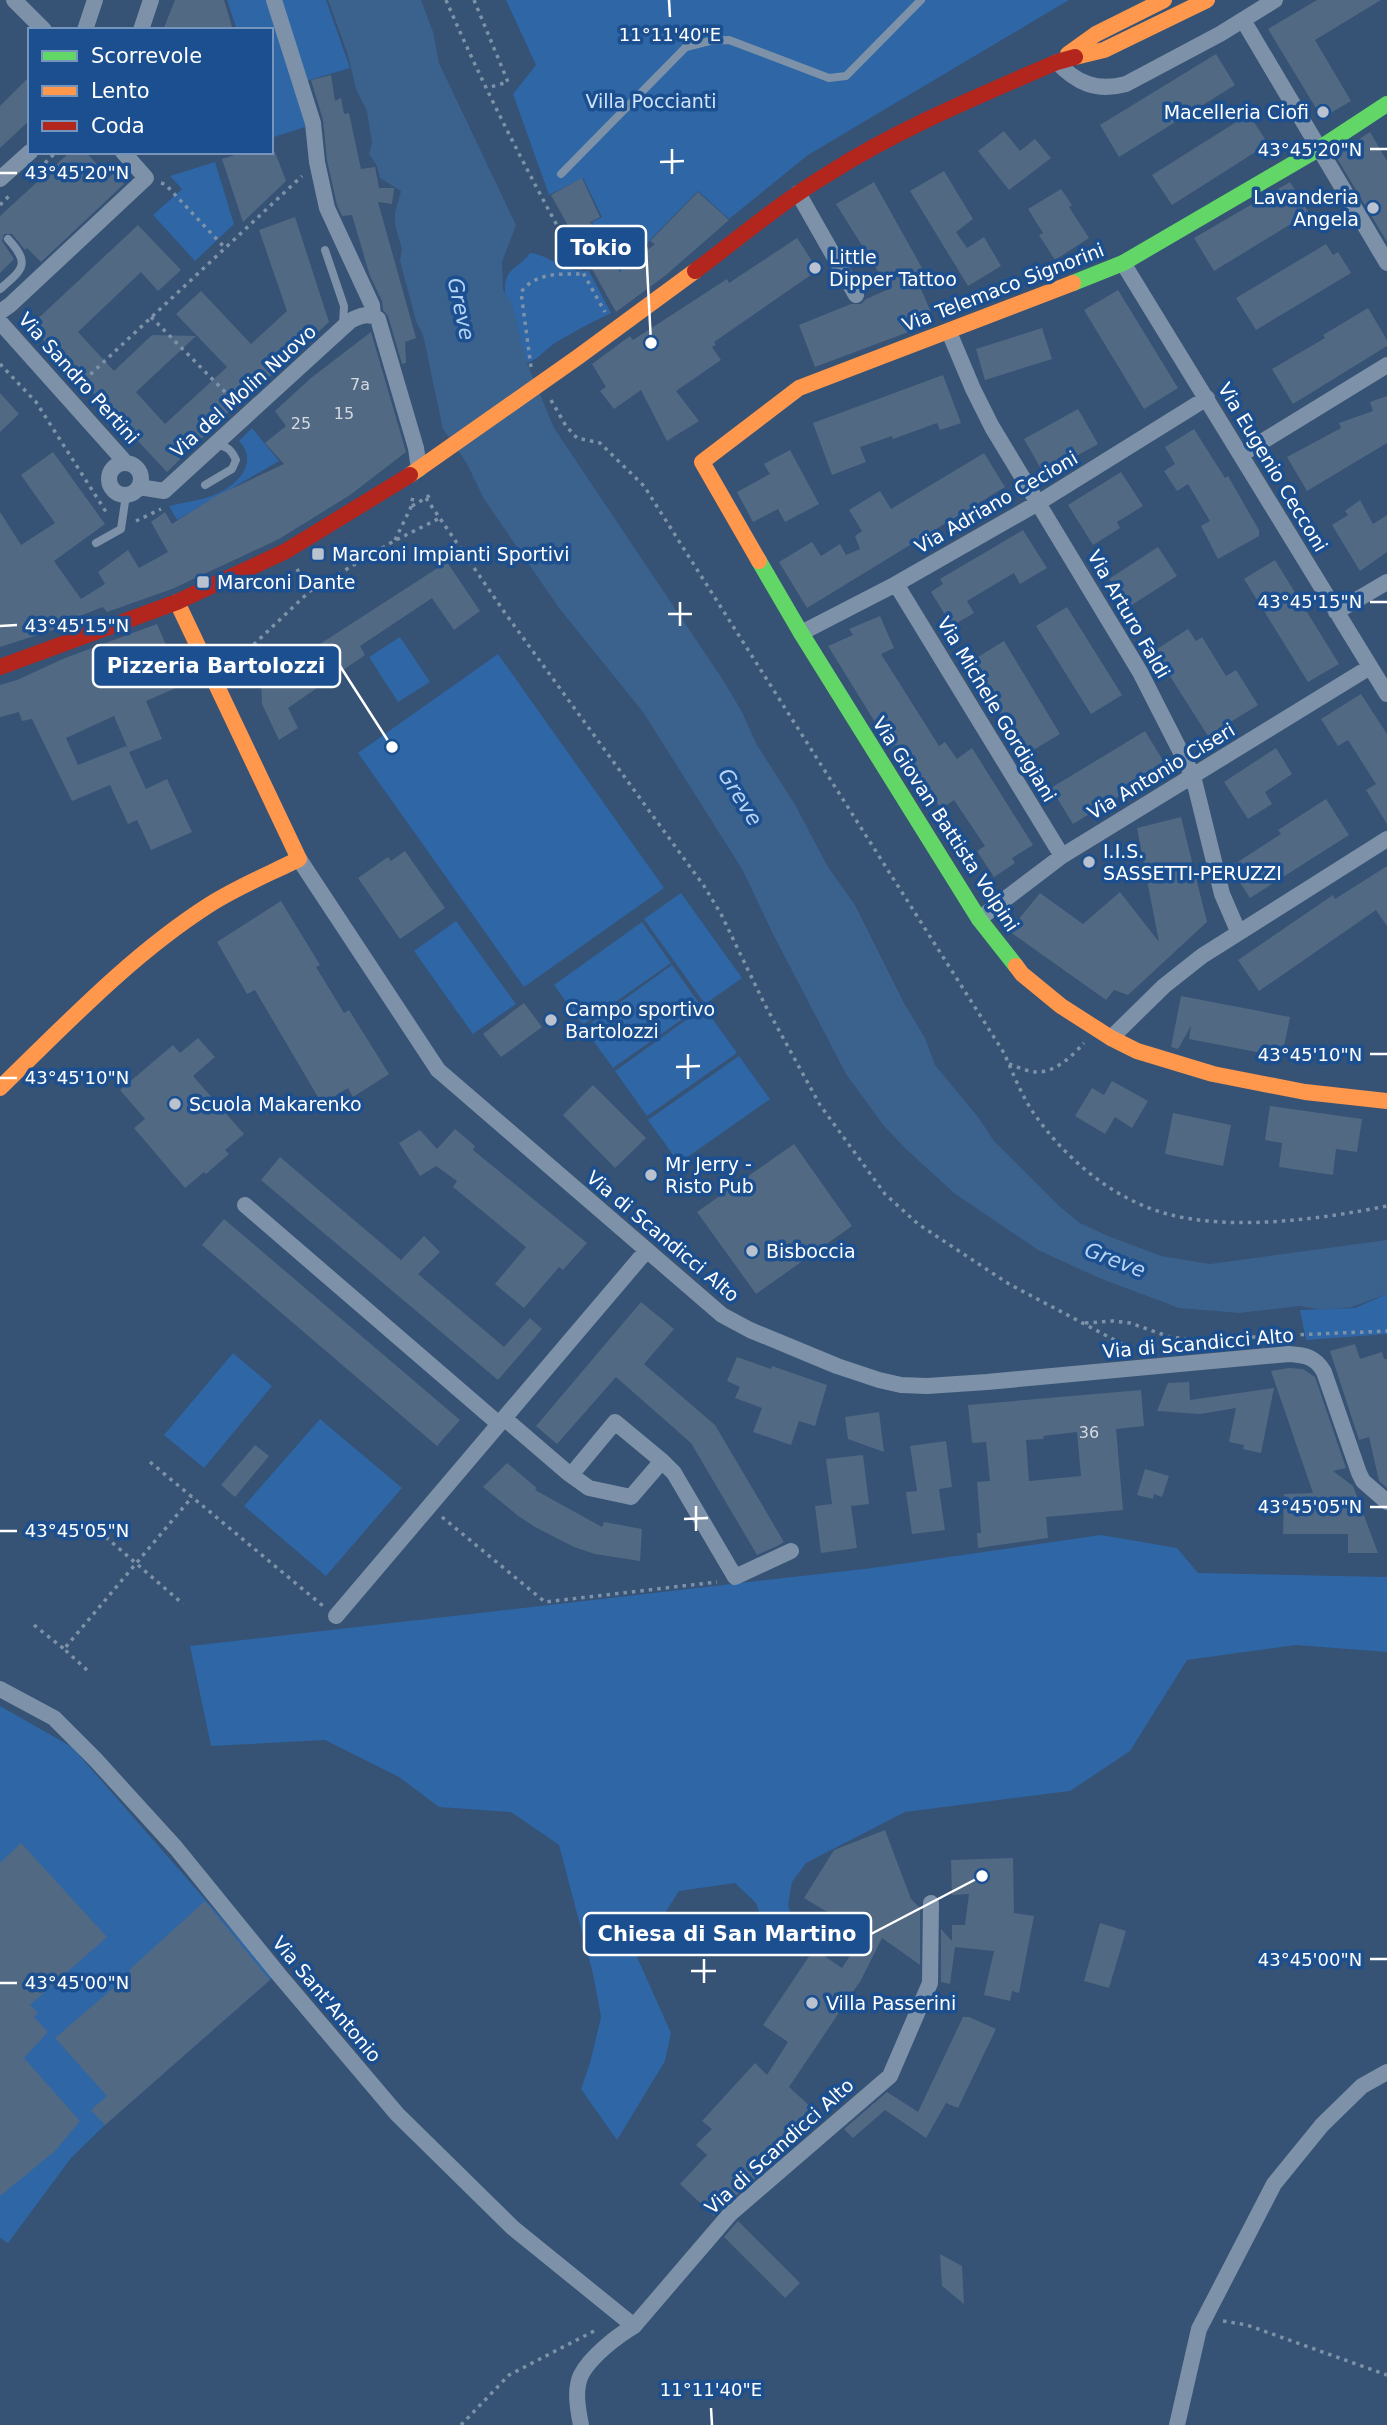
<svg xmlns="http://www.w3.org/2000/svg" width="1387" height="2425" font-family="'DejaVu Sans',sans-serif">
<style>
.green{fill:#2f66a5}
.water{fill:#3b618d}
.building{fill:#526984;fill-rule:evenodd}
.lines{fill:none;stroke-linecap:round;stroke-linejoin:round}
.path{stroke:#7d92a8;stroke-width:3.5;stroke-dasharray:3.5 5;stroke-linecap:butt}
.lane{stroke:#7d92a8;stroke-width:8}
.street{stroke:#7d92a8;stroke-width:16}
.fast{stroke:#63d668;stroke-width:16}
.slow{stroke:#ff974d;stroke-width:16}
.jam{stroke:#b3261e;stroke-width:16}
.ticks{fill:none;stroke:#fff;stroke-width:2.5}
.poi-dot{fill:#b9c2ce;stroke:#1b4f8f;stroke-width:2.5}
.labels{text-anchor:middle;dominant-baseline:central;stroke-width:7;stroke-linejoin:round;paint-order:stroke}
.number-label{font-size:16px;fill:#d4dae0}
.park-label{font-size:19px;fill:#cfe3fa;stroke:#1b4f8f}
.poi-label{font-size:19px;fill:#fff;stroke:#1b4f8f;text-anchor:start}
.street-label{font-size:19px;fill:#fff;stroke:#1b4f8f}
.water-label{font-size:21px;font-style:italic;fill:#b5d3f5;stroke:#1b4f8f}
.ticks-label{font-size:18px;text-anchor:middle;fill:#fff;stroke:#1b4f8f;stroke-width:7;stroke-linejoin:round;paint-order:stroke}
.leader{fill:none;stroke:#fff;stroke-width:2.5}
.callout-dot{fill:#fff;stroke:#1b4f8f;stroke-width:2.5}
.callout{fill:#1b4f8f;stroke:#fff;stroke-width:2.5}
.callout-label{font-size:21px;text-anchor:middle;font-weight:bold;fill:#fff}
</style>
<rect width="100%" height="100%" fill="#365274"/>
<path class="green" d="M227 0H326L350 68 303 82 308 126 271 138V30H237Z
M506 0H1069L808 155 729 219 698 191 649 241 643 251 649 259 627 281 592 222 602 217 583 178 549 195 513 94 536 65Z
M215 162 234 224 195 261 153 215 182 189 170 176Z
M530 253C554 256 559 272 589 271L611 313C592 322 573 332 555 343 545 350 537 360 527 363 520 342 498 296 507 277 512 266 522 265 530 253Z
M252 428 279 461 177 520 169 506C184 502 200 501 214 495 236 487 260 463 239 441Z
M400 637 430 682 398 702 369 657Z
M498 654 664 888 524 987 358 753Z
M681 893 742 978 705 1004 644 919Z
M456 921 516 1004 473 1034 414 951Z
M642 922 671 963 583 1025 554 985Z
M672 965 701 1006 613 1068 584 1028Z
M704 1007 737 1053 647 1116 615 1071Z
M739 1056 770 1099 679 1163 648 1120Z
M1387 1294V1334L1306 1340 1300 1310 1355 1308Z
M233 1353 272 1386 204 1468 164 1435Z
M320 1419 402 1488 326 1576 244 1506Z
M1101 1535 1177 1548 1198 1573 1387 1577V1652L1296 1645 1187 1660 1130 1751 1070 1791 905 1812 806 1863 792 1882 788 1905 796 1928 783 1934 772 1951 756 1903 735 1883 679 1891 637 1957 671 2033 665 2061 617 2140 581 2089 590 2063 601 2017 593 1974 559 1845 511 1812 439 1807 399 1777 325 1740 211 1746 190 1646 872 1568Z
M0 1706 72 1747 273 1977 105 2125 71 2158 8 2243 0 2238Z"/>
<path class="water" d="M328 0H421L433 32 439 63 516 225 502 262 503 290 512 304 527 363 554 428 723 680 742 712 757 745 794 803 828 867 855 905 904 1003 925 1038 935 1065 978 1117 994 1141 1059 1206 1080 1223 1108 1236 1161 1256 1210 1264 1387 1240V1294L1352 1307 1325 1310 1299 1306 1239 1313 1179 1308 1099 1278 1038 1250 954 1193 907 1150 884 1126 846 1074 774 936 742 869 643 712 559 608 484 499 466 462 443 429 423 335 416 321 400 261 402 249 395 225V213L401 191 380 178 377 166 369 154 372 143 367 111 356 89 348 55Z"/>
<path class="building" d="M175 0H224L233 30H163Z
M1317 0H1381L1315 40 1351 101 1322 118 1268 29Z
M1216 54 1235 85 1119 157 1100 125Z
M331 75 335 101 341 98 344 114 349 113 361 169 375 167 379 188H394L392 204 378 202 416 338 405 342 406 363 402 364 388 316 383 310 382 301 370 276 352 215 342 216 337 205 327 160 323 120 311 80Z
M30 76V120L0 148V106Z
M1249 114 1268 144 1172 205 1152 175Z
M1004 131 1020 151 1035 139 1051 158 1009 190 978 151Z
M1370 132 1387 161V242L1335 155Z
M70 152H86L109 178 113 173 124 184 41 262 27 248 25 250 12 234H4L2 241 14 259 0 273V216Z
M244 152H275L286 181 243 222 222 159Z
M944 171 973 219 956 232 967 248 984 237 1001 266 968 286 910 191Z
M582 178 600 217 590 222 620 272 655 244 650 241 698 192 729 220 666 275 616 312 551 195Z
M874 182 927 277 918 282 935 322 815 367 799 325 851 304H861L866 299 889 289 836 204Z
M1290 182 1309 213 1214 271 1194 238Z
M1061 189 1072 205 1069 207 1089 238 1055 260 1039 235 1043 233 1028 209Z
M295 217 329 322 252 393 250 391 167 472 30 326 138 225 181 270 158 291 141 272 78 332 114 371 152 335 196 336 136 392 165 424 227 367 176 314 201 291 251 344 287 311 259 230Z
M797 238 818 270 714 342 716 345 712 347 721 360 676 391 699 421 667 441 641 390 614 409 600 391 606 387 592 364 630 336 633 340 727 279 729 283Z
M1326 244 1333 255 1338 252 1351 273 1256 330 1236 298Z
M1118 290 1178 388 1144 409 1084 310Z
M1368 308 1387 340V346L1293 404 1272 369 1325 338 1323 335Z
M1042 328 1052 359 985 380 976 349Z
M371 332 406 452 350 495 279 539 172 589 107 612 103 607 72 619V624L0 647V512L21 545 55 523 21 475 53 452 105 524 54 561 81 599 105 584 98 572 128 550 139 568 168 552 151 522 165 512 172 524 216 496 284 464 265 443 286 426 275 411 311 378Z
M943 375 961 423 940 430 937 423 893 439 892 436 860 447 866 462 832 475 813 423Z
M0 393 19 414 0 432Z
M1387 396V443L1307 491 1287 457 1341 428 1339 423 1373 411 1370 402Z
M1078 409 1098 444 1044 474 1024 439Z
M1194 429 1225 478 1228 476 1259 530V536L1218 559 1201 526 1210 521 1188 484 1177 491 1164 471 1175 464 1165 447Z
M790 450 819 504 785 522 778 509 753 522 737 492 770 474 764 464Z
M984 453 1005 487 807 608 779 562 812 542 821 556 840 544 846 555 860 549 855 536 862 531 849 510 880 491 891 509Z
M1121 472 1143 506 1117 522 1120 528 1093 545 1068 505Z
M1360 500 1373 524 1387 515V552L1360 571 1332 525 1348 515 1345 511Z
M1023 530 1047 568 1020 584 1014 573 967 601 974 613 952 626 931 592 943 584 940 579Z
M1158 547 1177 576 1127 608 1109 579Z
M1275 560 1339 664 1308 682 1244 579Z
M447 562 480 611 454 630 432 598 360 646 365 655 288 708 298 728 279 740 262 704 261 682Z
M1067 607 1122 695 1091 714 1036 626Z
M880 616 894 648 881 654 939 746 945 742 957 759 972 748 1033 845 1012 858 1015 863 994 877 977 851 985 846 954 800 941 809 896 745 891 748 828 646 853 635 849 629Z
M157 624 183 685 146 701 162 739 129 752 146 789 167 779 192 832 151 850 137 820 128 824 110 785 72 801 32 719 22 721 19 712 0 717V685L17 680 65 658ZM114 716 128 749 126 746 78 765 66 738Z
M1188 629 1196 641 1202 637 1226 676 1236 670 1258 705 1208 736 1154 651Z
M1004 641 1060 734 1025 755 968 663Z
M1361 694 1387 734V824L1366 790 1376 784 1348 740 1338 746 1321 719Z
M1145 731 1167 767 1073 824 1051 788Z
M1276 748 1292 774 1265 792 1272 804 1248 819 1224 782Z
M1326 799 1349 835 1250 898 1230 867 1281 834 1278 830Z
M1181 817 1207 922 1128 995 1114 990 1106 1000 1009 931 1040 893 1083 924 1120 892 1159 942 1137 828Z
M405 851 445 908 400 939 358 878 388 857 391 861Z
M1387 866V926L1376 910 1259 991 1238 960 1333 895 1335 899Z
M281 901 320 965 316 967 344 1013 349 1010 389 1074 353 1097 348 1088 322 1104 255 990 247 994 217 942Z
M1181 996 1290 1017 1282 1057 1189 1039 1191 1026 1178 1049 1171 1047Z
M524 1003 542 1027 501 1057 483 1034Z
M198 1038 215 1057 193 1076 244 1134 225 1150 229 1154 206 1174 204 1172 185 1188 134 1128 145 1119 120 1090 173 1045 180 1053Z
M1112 1081 1148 1101 1132 1128 1115 1117 1105 1134 1075 1116 1092 1088 1104 1095Z
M593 1085 646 1138 615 1168 563 1115Z
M1270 1106 1362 1119 1357 1152 1336 1149 1333 1175 1279 1167 1282 1143 1265 1140Z
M1173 1113 1231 1125 1223 1166 1165 1154Z
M455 1129 475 1146 473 1150 587 1243 563 1270 559 1267 524 1308 495 1284 526 1247 453 1187 457 1181 436 1166 420 1176 399 1143 420 1130 437 1149Z
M794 1144 852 1226 756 1294 697 1212Z
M280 1157 401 1260 424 1236 440 1252 418 1274 504 1347 530 1318 542 1329 498 1380 261 1180Z
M224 1219 460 1420 437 1446 202 1245Z
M641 1302 674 1329 644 1364 715 1425 784 1542 777 1546 757 1555 691 1443 616 1377 557 1444 536 1426Z
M1355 1344 1360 1359 1382 1352 1384 1359H1387V1488L1379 1481 1369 1437 1359 1440 1330 1351Z
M737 1357 771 1369 772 1366 827 1385 815 1426 799 1421 791 1445 753 1432 762 1408 735 1398 740 1387 727 1381Z
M1289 1368 1303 1369 1315 1377 1346 1468 1333 1471 1353 1486 1378 1553H1348V1534H1283L1284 1494 1313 1493 1271 1371Z
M1189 1382 1190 1400 1274 1388 1261 1453 1243 1449 1244 1445 1229 1442 1236 1408 1200 1414 1157 1411 1168 1383Z
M1141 1390 1144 1426 1116 1429 1123 1510 1046 1517 1048 1538 978 1548 977 1533H981L977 1482 990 1481 986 1442 972 1443 968 1405ZM1077 1432 1081 1476 1029 1481 1026 1440 1044 1439 1043 1436Z
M879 1412 884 1452 848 1439 845 1417Z
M946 1441 952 1487 939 1489 945 1530 912 1534 906 1492 917 1491 910 1446Z
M255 1445 269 1456 235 1497 221 1485Z
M863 1455 869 1504 851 1506 857 1548 821 1553 815 1506 832 1504 826 1459Z
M507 1463 537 1488 535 1490 602 1527 604 1522 642 1529 640 1561 595 1554 574 1547 535 1527 517 1515 483 1487Z
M1145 1469 1169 1476 1162 1497 1154 1494 1153 1499 1137 1495Z
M885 1830 911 1899 920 1908V1965L882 1938 861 1980 789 2087 823 2118 796 2143 794 2142 714 2216 680 2184 707 2155 696 2145 712 2129 702 2121 755 2063 767 2075 788 2042 763 2025 814 1949 842 1968 864 1934 804 1898 834 1850Z
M21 1843 107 1937 30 2005 38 2013 34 2017 48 2032 24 2058 80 2121 55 2151 0 2196V1863Z
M1013 1858 1014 1913 1034 1916 1019 1993 1012 1991 1010 2001 984 1995 994 1951 955 1947 950 1984 941 1982V1929L952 1941V1925H965L969 1894 952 1895 951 1860Z
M205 1901 270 1980 105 2125 91 2110 107 2096 55 2038 131 1973 129 1970Z
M1100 1923 1126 1931 1109 1988 1084 1981Z
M963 2017H969L996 2029 958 2108 946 2103 926 2138 885 2110 853 2138 844 2129 887 2092 918 2112Z
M738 2221 800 2283 785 2298 724 2237Z
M940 2254 962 2266 964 2304 942 2286Z"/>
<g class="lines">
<path class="path" d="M446 0C492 107 548 211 605 312
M474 0 508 82 487 88
M45 163 56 152
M161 183 165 184 225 248
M0 205 11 194
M151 317 236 403
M0 364 36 402 108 515
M531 367 521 292C536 272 561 274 584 274
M78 386 302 176
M551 400 566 426 577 438 600 443 644 486 1004 1053C1013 1073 1022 1097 1035 1115 1066 1159 1112 1198 1164 1213 1229 1232 1322 1219 1387 1206
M426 498 505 613 704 886 721 914 765 1005 820 1105 885 1194 918 1224 1009 1284 1124 1345 1130 1351
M412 506 434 493
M136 521 161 509
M395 540 411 507 413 496
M297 569 310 591
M229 668 310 591 394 541 440 518
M1009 1064C1018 1067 1028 1072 1037 1072 1056 1072 1072 1056 1084 1043
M1085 1323 1113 1321 1130 1323 1170 1337 1207 1341 1281 1335
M1292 1335 1387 1331
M150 1462 323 1606
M442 1517 545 1602 717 1582
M93 1526 183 1604
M34 1625 64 1649
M87 1670 64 1649 192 1497
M1223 2321 1247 2325 1387 2375
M461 2425 509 2375 596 2330"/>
<path class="lane" d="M561 174 686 47 710 41 729 40 829 78 846 76 921 0
M325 250 344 306 343 324
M0 289C23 269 31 264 8 239
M205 485 232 469 236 460C231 449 227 446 215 445
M96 543 121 529 126 495"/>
<path class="street" d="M14 0 44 30
M274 0 313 123 317 162 327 208 372 305 373 316
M1243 20 1387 263
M85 30 95 0
M141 30 151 0
M1057 62C1076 83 1097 92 1126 84L1220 34 1275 0
M0 179 30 152
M798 193 856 295
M1123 263 1387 694
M0 312 10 305 146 178 123 152
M0 322 126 463
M949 332 973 389 992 427 1140 672 1193 776 1222 894 1238 931
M1242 454 1387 365
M109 479a16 16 0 1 1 32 0a16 16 0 1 1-32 0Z
M139 487 164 491 350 321C359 316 369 312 378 319L416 448 419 469
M896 584 1062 856
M1336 612 1387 582
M801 633 896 584 1038 503 1207 398
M299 859 438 1070 722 1315 750 1330 837 1366 879 1380 901 1385 927 1386 987 1382 1289 1354C1305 1355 1316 1357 1324 1372L1359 1473 1363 1481 1387 1502
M979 919 1062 856 1370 667
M1111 1038 1164 986 1202 956 1387 839
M245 1205 499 1424
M504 1418 568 1473 589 1488 631 1497 662 1461 674 1473 735 1577 791 1551
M571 1475 615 1422 662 1461
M336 1616 647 1250
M0 1689 54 1718 95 1759 176 1848 280 1976 397 2114 513 2228 634 2326
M581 2425C578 2410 574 2390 581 2375 590 2357 617 2336 634 2326L730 2214 890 2076 930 1983 931 1903
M1177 2425 1199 2329 1274 2184 1322 2125 1362 2086 1387 2072"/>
<path class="fast" d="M1073 283 1123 263 1320 148 1387 104
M759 561 801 633 979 919 1016 966"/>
<path class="slow" d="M1068 54 1096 34 1164 0
M1075 57 1104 50 1207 0
M410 475 578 357 695 271
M759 561 702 462 799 388 1073 283
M1016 966 1022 974 1061 1006 1111 1038 1137 1051 1213 1074 1305 1092 1387 1101
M0 1088C66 1024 131 955 209 905 237 887 269 874 299 859L177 602"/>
<path class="jam" d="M695 271C738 239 781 202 828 174 900 128 979 96 1057 62L1075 57
M0 667 177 602 286 551 410 475"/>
</g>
<path class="ticks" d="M669 0 670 17M672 149V174M1370 149H1387M660 162 684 161M0 173H17M680 602V626M1370 602H1387M668 614H692M0 626 17 625M688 1054V1079M1370 1054H1387M676 1067 700 1066M0 1078H17M696 1506V1531M1370 1507H1387M684 1519 708 1518M0 1531H17M704 1959V1983M1370 1959H1387M691 1971H716M0 1983H17M711 2408 712 2425"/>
<g class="poi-dot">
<circle cx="1323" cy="112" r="7"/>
<circle cx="1373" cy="208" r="7"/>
<circle cx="815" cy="268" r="7"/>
<rect x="311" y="547" width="14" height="14" rx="3.5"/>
<rect x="196" y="575" width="14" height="14" rx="3.5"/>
<circle cx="1089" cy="862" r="7"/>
<circle cx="551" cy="1020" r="7"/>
<circle cx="175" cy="1104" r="7"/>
<circle cx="651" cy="1175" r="7"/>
<circle cx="752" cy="1251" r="7"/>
<circle cx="812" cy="2003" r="7"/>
</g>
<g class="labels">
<g class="number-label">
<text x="360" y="384">7a</text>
<text x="344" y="413">15</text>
<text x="301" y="423">25</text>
<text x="1089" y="1432">36</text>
</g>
<g class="park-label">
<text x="651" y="101">Villa Poccianti</text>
</g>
<g class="poi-label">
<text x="1309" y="112" text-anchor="end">Macelleria Ciofi</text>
<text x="1359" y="197" text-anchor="end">Lavanderia<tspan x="1359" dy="22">Angela</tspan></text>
<text x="829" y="257">Little<tspan x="829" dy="22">Dipper Tattoo</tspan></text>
<text x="332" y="554">Marconi Impianti Sportivi</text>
<text x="217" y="582">Marconi Dante</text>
<text x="1103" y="851">I.I.S.<tspan x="1103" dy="22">SASSETTI-PERUZZI</tspan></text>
<text x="565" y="1009">Campo sportivo<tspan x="565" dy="22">Bartolozzi</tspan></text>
<text x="189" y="1104">Scuola Makarenko</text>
<text x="665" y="1164">Mr Jerry -<tspan x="665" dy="22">Risto Pub</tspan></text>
<text x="766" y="1251">Bisboccia</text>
<text x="826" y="2003">Villa Passerini</text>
</g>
<g class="street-label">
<text transform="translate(1003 287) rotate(-21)">Via Telemaco Signorini</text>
<text transform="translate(79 378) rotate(48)">Via Sandro Pertini</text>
<text transform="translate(243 391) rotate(-42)">Via del Molin Nuovo</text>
<text transform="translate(1273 467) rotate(59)">Via Eugenio Cecconi</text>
<text transform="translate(996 502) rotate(-30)">Via Adriano Cecioni</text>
<text transform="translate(1129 614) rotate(60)">Via Arturo Faldi</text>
<text transform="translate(997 709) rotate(59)">Via Michele Gordigiani</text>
<text transform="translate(1161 771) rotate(-31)">Via Antonio Ciseri</text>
<text transform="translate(946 824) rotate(57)">Via Giovan Battista Volpini</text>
<text transform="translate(663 1236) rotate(40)">Via di Scandicci Alto</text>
<text transform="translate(1198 1343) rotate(-5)">Via di Scandicci Alto</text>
<text transform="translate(327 1999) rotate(50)">Via Sant'Antonio</text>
<text transform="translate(779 2146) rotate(-42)">Via di Scandicci Alto</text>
</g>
<g class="water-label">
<text transform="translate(461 309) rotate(78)">Greve</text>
<text transform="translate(740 797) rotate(58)">Greve</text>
<text transform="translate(1115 1260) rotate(21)">Greve</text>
</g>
</g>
<g class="ticks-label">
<text x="670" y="41">11°11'40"E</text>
<text x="1310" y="156">43°45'20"N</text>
<text x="77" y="179">43°45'20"N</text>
<text x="1310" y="608">43°45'15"N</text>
<text x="77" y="632">43°45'15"N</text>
<text x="1310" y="1061">43°45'10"N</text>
<text x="77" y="1084">43°45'10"N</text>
<text x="1310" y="1513">43°45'05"N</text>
<text x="77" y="1537">43°45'05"N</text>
<text x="1310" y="1966">43°45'00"N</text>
<text x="77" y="1989">43°45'00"N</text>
<text x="711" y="2396">11°11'40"E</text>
</g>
<path class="leader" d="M651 343L646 247M392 747L340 666M982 1876L871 1934"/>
<g class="callout-dot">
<circle cx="651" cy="343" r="7"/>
<circle cx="392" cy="747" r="7"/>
<circle cx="982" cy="1876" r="7"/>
</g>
<g class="callout">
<rect x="556" y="226" width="90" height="42" rx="7"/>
<rect x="93" y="645" width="247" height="42" rx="7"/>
<rect x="584" y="1913" width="287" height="42" rx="7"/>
</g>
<g class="callout-label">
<text x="601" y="255">Tokio</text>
<text x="216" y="673">Pizzeria Bartolozzi</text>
<text x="727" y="1941">Chiesa di San Martino</text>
</g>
<rect x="28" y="28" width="245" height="126" fill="#1b4f8f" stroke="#7695bc" stroke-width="2"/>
<rect x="42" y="51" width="35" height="10" fill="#63d668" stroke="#7695bc" stroke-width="2"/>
<text x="91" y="63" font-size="21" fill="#ffffff">Scorrevole</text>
<rect x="42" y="86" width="35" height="10" fill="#ff974d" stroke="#7695bc" stroke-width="2"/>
<text x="91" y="98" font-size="21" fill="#ffffff">Lento</text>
<rect x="42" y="121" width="35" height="10" fill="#b3261e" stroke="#7695bc" stroke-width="2"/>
<text x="91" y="133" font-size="21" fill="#ffffff">Coda</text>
</svg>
